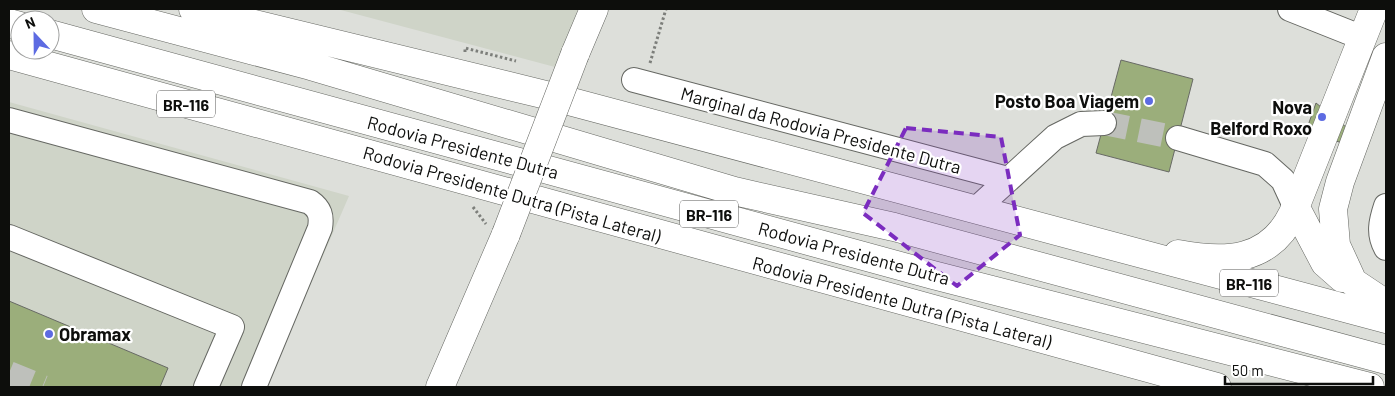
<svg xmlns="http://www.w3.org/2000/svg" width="1395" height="396" font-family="Barlow,sans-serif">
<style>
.built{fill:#cfd4c8}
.building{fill:#9bae7b;stroke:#686a65}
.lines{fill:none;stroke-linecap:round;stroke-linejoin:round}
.minor-tunnel{stroke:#bec0bb;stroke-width:24;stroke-dasharray:24 12;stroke-linecap:butt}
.minor-casing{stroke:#656762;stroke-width:26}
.major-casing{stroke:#656762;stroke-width:29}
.highway-casing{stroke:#656762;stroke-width:29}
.path{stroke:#7c7e7a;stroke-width:3;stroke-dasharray:2.5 2.5;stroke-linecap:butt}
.minor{stroke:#fff;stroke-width:24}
.major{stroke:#fff;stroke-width:28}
.highway{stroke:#fff;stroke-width:28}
.major-bridge-casing{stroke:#656762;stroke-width:29;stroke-linecap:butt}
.major-bridge{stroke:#fff;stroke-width:28}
.marked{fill:#7b2cbf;fill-opacity:0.2;stroke:#7b2cbf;stroke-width:4;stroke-dasharray:10 6;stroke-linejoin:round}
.poi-dot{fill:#5d6be2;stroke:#fff;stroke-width:2}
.labels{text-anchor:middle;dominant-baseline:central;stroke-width:4.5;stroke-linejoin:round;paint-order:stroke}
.shield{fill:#fff;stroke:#565655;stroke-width:1}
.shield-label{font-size:16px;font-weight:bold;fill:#0d0e0c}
.poi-label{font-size:18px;font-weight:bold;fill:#0d0e0c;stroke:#fff;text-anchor:end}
.street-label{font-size:18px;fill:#0d0e0c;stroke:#fff}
</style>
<rect width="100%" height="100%" fill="#dddfda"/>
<path class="built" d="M337 9H578L555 67Z
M9 102 349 196 266 387H9Z"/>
<path class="building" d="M1121 60 1193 79 1169 172 1096 153Z
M1316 103 1361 139 1357 148 1306 131Z
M9 301 168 368 160 387H9Z"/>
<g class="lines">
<path class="minor-tunnel" d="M1104 123 1178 138
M9 373 43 387"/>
<defs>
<path id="minor" d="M1290 9 1363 38
M634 80 1008 179
M9 120 310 202C320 209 322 216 320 228L254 387
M1178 138 1265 164 1283 180 1295 206
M1386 206C1381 221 1378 234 1386 248
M975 210 1055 137 1081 124 1104 123
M9 237 232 327 206 387"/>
<path id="major" d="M575 54 594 9
M1386 57 1340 182 1333 209 1336 245 1353 282 1386 304
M1295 206 1325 263 1342 278
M1178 254C1225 263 1270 262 1293 213L1374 9
M440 387 506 234"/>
<path id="highway" d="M96 9 311 66 734 191 894 227 1386 360
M193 9 546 95 1386 319
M9 23 20 26
M50 34 933 275 1370 387
M9 55 1217 387"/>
</defs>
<use href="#minor" class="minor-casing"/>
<use href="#major" class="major-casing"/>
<use href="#highway" class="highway-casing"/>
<path class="path" d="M465 52V48L516 61
M650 63 666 9
M473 207 486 224"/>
<use href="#minor" class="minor"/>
<use href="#major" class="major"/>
<use href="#highway" class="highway"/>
<defs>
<path id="major-bridge" d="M506 234 575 54"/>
</defs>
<use href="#major-bridge" class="major-bridge-casing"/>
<use href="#major-bridge" class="major-bridge"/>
</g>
<path class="marked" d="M906 128 1001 137 1020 235 957 286 863 213Z"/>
<g class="poi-dot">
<circle cx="1149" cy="101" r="5"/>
<circle cx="1322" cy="117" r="5"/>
<circle cx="49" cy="334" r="5"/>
</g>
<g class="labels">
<g class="shield">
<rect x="157" y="90.5" width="58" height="27" rx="4"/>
<rect x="680" y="200.5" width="58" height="27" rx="4"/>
<rect x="1220" y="269.5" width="58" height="27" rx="4"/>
</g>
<g class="shield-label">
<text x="186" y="104">BR-116</text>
<text x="709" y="214">BR-116</text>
<text x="1249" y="283">BR-116</text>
</g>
<g class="poi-label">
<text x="1139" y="101">Posto Boa Viagem</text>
<text x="1312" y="107">Nova<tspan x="1312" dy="21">Belford Roxo</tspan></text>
<text x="59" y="334" text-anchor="start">Obramax</text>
</g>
<g class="street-label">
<text transform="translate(821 130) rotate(15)">Marginal da Rodovia Presidente Dutra</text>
<text transform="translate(463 147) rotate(15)">Rodovia Presidente Dutra</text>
<text transform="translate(512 194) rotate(16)">Rodovia Presidente Dutra (Pista Lateral)</text>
<text transform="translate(854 253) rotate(15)">Rodovia Presidente Dutra</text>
<text transform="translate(902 302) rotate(15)">Rodovia Presidente Dutra (Pista Lateral)</text>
</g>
</g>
<rect width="1395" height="396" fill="none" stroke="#0d0e0c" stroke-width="20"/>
<g transform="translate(35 35) rotate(338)"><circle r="24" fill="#ffffff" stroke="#9e9f9e"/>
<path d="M0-4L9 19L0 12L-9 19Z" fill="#5d6be2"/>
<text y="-8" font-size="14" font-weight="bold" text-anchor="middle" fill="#0d0e0c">N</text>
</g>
<path d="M1225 376v8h148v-8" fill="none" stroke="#0d0e0c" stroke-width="2.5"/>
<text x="1232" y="376" font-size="15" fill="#0d0e0c" stroke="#ffffff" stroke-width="4" paint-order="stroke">50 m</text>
</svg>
